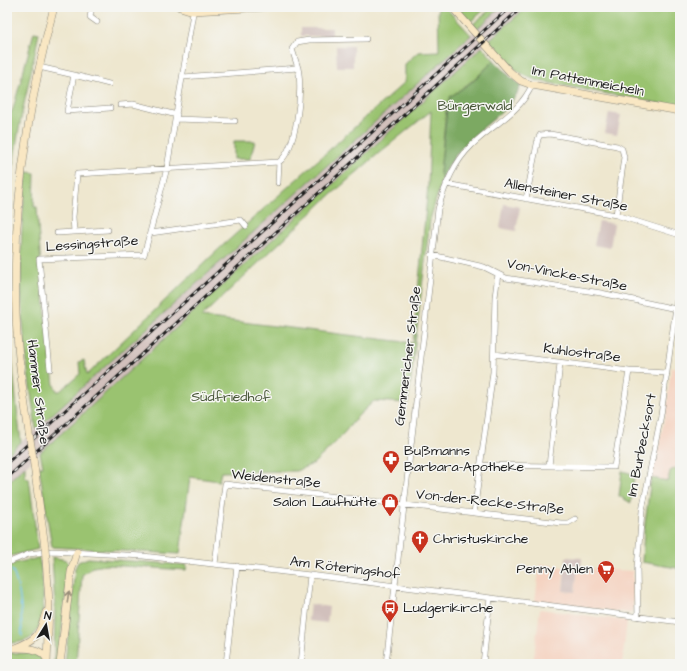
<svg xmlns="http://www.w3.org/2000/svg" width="687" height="671" font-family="'Architects Daughter',sans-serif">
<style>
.built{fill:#f5d3c1}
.industrial{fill:#d1c0bc}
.green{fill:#9ac36f;stroke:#5b7046;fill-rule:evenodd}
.forest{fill:#7ba962;stroke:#4c623f}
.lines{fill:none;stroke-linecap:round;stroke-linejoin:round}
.stream{stroke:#6cc1e8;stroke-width:1.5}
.street-casing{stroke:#858276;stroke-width:6}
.secondary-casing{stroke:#858276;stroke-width:8}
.street{stroke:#fff;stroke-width:5}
.secondary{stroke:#f9e7c3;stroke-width:7}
.rail-casing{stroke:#1c1c1c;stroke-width:3}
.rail{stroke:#f6f6f2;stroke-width:1.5;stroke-dasharray:4.5;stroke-linecap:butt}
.secondary-bridge-casing{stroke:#858276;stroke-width:8;stroke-linecap:butt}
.secondary-bridge{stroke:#f9e7c3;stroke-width:7}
.oneway{stroke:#968c78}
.labels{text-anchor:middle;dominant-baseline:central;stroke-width:3;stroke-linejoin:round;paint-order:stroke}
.street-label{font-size:14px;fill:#1c1c1c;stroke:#f6f6f2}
.park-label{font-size:14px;fill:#485639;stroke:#f6f6f2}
.poi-label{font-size:14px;fill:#1c1c1c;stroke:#f6f6f2;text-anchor:start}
</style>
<rect width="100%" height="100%" fill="#f6f6f2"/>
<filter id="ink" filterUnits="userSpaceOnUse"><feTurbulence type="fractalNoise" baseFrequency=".025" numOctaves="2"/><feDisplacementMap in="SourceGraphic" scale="8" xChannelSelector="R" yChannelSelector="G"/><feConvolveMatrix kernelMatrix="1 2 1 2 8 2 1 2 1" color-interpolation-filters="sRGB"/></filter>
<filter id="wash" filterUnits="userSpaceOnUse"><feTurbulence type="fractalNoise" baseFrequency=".012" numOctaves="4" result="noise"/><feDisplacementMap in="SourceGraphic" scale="16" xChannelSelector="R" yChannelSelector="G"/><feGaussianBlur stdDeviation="0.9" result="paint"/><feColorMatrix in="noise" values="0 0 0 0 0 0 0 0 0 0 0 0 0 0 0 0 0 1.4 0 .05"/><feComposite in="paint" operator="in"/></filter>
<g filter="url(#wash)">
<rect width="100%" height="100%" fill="#eee7cf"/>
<path class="built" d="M671 368H680V466L670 471 668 481 651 478 666 413Z
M540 564 564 567 563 591 575 592 577 574 582 568 633 571V609L630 613 535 601Z
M540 609 627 621 622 664H533Z"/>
<path class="industrial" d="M501 7H526L7 483V455Z
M301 28H332V36H301Z
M336 46H353V67H337Z
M609 113 621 115 617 135 605 133Z
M504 204 520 207 516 231 500 228Z
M599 221 614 224 610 248 594 245Z
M566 557 582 558 581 568 577 574 575 592 563 591Z
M310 604 329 607 327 623 308 621Z"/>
<path class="green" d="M438 7H445L471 35 36 429C31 393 25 356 23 320 19 271 21 221 27 172L35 173 34 207H37C40 267 47 326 54 385L57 391H60L80 374 79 362 84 360 87 375 220 248 405 82V64L418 52 439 51Z
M457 7H488L470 22Z
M493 7H501L477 29 473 24Z
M527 7H680V104L667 105 539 81C513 73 507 61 488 41Z
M34 32 39 33C30 80 17 128 12 176 3 265 10 354 21 442L7 455V119L13 109Z
M482 47 494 60 476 78 450 97 446 110 440 173 442 179 430 220 408 403 374 401 358 416 338 440 313 464 296 471 221 472 219 481 190 477 180 554 52 547 39 467 43 466 40 453ZM431 111 428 186 413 343 201 317 324 201 379 153Z
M234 141H255L250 159H234Z
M25 466V478H29L38 549 7 557V483Z
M680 466V572L677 568 642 562 644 531 651 478 668 481 670 471Z
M622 471 630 473 634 477 631 503 619 496Z
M52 557 66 560 69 565 58 664H54L55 606Z
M39 558C43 578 48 619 34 635 28 642 15 643 7 643V568L15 563Z
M88 558 187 565 186 570 106 565 93 567 82 575 76 664H65L75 568 78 562Z
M7 653H36L41 658V664H7Z"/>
<path class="forest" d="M494 60 512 79 521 85C511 111 485 123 466 143 456 153 448 166 442 179L440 173 447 110 450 97 476 79Z"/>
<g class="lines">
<path class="stream" d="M12 570C22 591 21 613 22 636"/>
</g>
</g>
<g filter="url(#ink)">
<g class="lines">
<defs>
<path id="street" d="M92 7 90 17 97 22
M39 67 74 75 67 111 110 108
M298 68 292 49 297 42 309 40 366 39
M74 75 109 84
M120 105 133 104 177 115
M176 119 235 121
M278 183 279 162
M446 184 616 215 680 235
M526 199 538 139 540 135 550 134 617 146 622 149 624 157 616 215
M108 230 74 232 73 217 77 174 279 162C297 149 303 89 298 68L183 77
M57 233 74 232
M151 233 241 220 246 226
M432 255 484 267 506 278 601 293 676 309
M494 354 629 371 667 373
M50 369 39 259 144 255 167 168 194 7
M480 465 614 467 629 371
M549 466 560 363
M474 513 493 372 495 297 498 274
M7 563 29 554 52 551 143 556 310 575 680 622
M215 564 225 484 561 523H568L575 519
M638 617 637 568 642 511 661 415 680 278
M226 664 237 566
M301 664 310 575
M386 664 438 209C445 185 454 162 472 145 492 125 520 113 532 85
M483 664 490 598"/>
<path id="secondary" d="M180 7 193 11 265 7
M452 7 510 72 521 81 532 85 680 111
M29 433C23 393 17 352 16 312 12 208 27 107 54 7
M33 458 45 547
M46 558 49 602 47 664
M7 648C21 648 40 646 47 659
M15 648C38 639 39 636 46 612
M60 664 71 572 77 552"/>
</defs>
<use href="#street" class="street-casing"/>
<use href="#secondary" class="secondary-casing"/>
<use href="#street" class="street"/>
<use href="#secondary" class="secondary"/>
<defs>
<path id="rail" d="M7 463 510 7
M7 478 522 7"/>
</defs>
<use href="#rail" class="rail-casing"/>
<use href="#rail" class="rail"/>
<defs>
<path id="secondary-bridge" d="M29 433 33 458
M45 547 46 558"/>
</defs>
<use href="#secondary-bridge" class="secondary-bridge-casing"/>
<use href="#secondary-bridge" class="secondary-bridge"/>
</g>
<defs><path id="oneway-shaft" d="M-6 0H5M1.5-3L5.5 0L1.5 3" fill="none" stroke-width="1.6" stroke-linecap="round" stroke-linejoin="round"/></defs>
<use class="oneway" href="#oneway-shaft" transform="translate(68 597) rotate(-83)"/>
</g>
<defs>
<symbol id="pharmacy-pin" viewBox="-11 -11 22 30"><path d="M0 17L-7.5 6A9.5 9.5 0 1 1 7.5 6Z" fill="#c8321e" stroke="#f6f6f2"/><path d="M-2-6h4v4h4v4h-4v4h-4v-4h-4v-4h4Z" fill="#fff"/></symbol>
<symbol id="shop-pin" viewBox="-11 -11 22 30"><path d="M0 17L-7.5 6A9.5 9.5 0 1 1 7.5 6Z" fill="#c8321e" stroke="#f6f6f2"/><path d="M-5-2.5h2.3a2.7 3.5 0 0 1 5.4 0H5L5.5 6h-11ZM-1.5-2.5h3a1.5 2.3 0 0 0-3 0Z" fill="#fff"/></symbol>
<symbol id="church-pin" viewBox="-11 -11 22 30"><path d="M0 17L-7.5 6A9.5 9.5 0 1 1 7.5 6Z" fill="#c8321e" stroke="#f6f6f2"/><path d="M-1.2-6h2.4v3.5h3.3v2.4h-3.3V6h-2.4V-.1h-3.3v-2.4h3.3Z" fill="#fff"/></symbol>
<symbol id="supermarket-pin" viewBox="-11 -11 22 30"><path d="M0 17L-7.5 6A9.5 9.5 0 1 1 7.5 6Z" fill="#c8321e" stroke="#f6f6f2"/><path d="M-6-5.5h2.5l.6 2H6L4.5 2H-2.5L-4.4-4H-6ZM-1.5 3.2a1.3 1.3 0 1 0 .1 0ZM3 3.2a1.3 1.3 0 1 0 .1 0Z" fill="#fff"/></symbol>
<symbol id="bus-pin" viewBox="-11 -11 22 30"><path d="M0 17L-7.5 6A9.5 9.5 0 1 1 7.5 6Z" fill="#c8321e" stroke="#f6f6f2"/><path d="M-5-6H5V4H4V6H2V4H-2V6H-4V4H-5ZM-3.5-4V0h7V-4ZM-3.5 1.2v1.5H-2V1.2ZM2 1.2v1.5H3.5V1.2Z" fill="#fff"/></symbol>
</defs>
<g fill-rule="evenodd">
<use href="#pharmacy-pin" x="381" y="449" width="20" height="27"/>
<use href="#shop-pin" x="380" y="492" width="20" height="27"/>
<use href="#church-pin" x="410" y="529" width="20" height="27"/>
<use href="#supermarket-pin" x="596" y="559" width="20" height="27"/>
<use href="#bus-pin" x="380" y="598" width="20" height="27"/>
</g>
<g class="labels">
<g class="street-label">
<text transform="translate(588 81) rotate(11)">Im Pattenmeicheln</text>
<text transform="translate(566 195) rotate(11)">Allensteiner Straße</text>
<text transform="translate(92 244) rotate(-4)">Lessingstraße</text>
<text transform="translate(567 275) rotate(11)">Von-Vincke-Straße</text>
<text transform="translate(582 353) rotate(7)">Kuhlostraße</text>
<text transform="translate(408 356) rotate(-83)">Gemmericher Straße</text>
<text transform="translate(38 392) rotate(83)">Hammer Straße</text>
<text transform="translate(642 445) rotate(-79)">Im Burbecksort</text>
<text transform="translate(276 479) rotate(6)">Weidenstraße</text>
<text transform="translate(490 502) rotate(6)">Von-der-Recke-Straße</text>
<text transform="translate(345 568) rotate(7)">Am Röteringshof</text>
</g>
<g class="park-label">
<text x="475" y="106">Bürgerwald</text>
<text x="231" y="397">Südfriedhof</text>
</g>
<g class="poi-label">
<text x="404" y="451">Bußmanns<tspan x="404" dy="16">Barbara-Apotheke</tspan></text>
<text x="377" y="502" text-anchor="end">Salon Laufhütte</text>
<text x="433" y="539">Christuskirche</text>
<text x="593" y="569" text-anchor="end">Penny Ahlen</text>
<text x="403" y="608">Ludgerikirche</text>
</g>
</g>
<rect width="687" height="671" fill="none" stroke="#f6f6f2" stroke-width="24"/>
<g transform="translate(46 625) rotate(11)" stroke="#f6f6f2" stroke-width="3" paint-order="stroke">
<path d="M0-3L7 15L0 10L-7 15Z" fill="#1c1c1c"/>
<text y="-6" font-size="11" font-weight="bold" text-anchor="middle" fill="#1c1c1c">N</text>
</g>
</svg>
